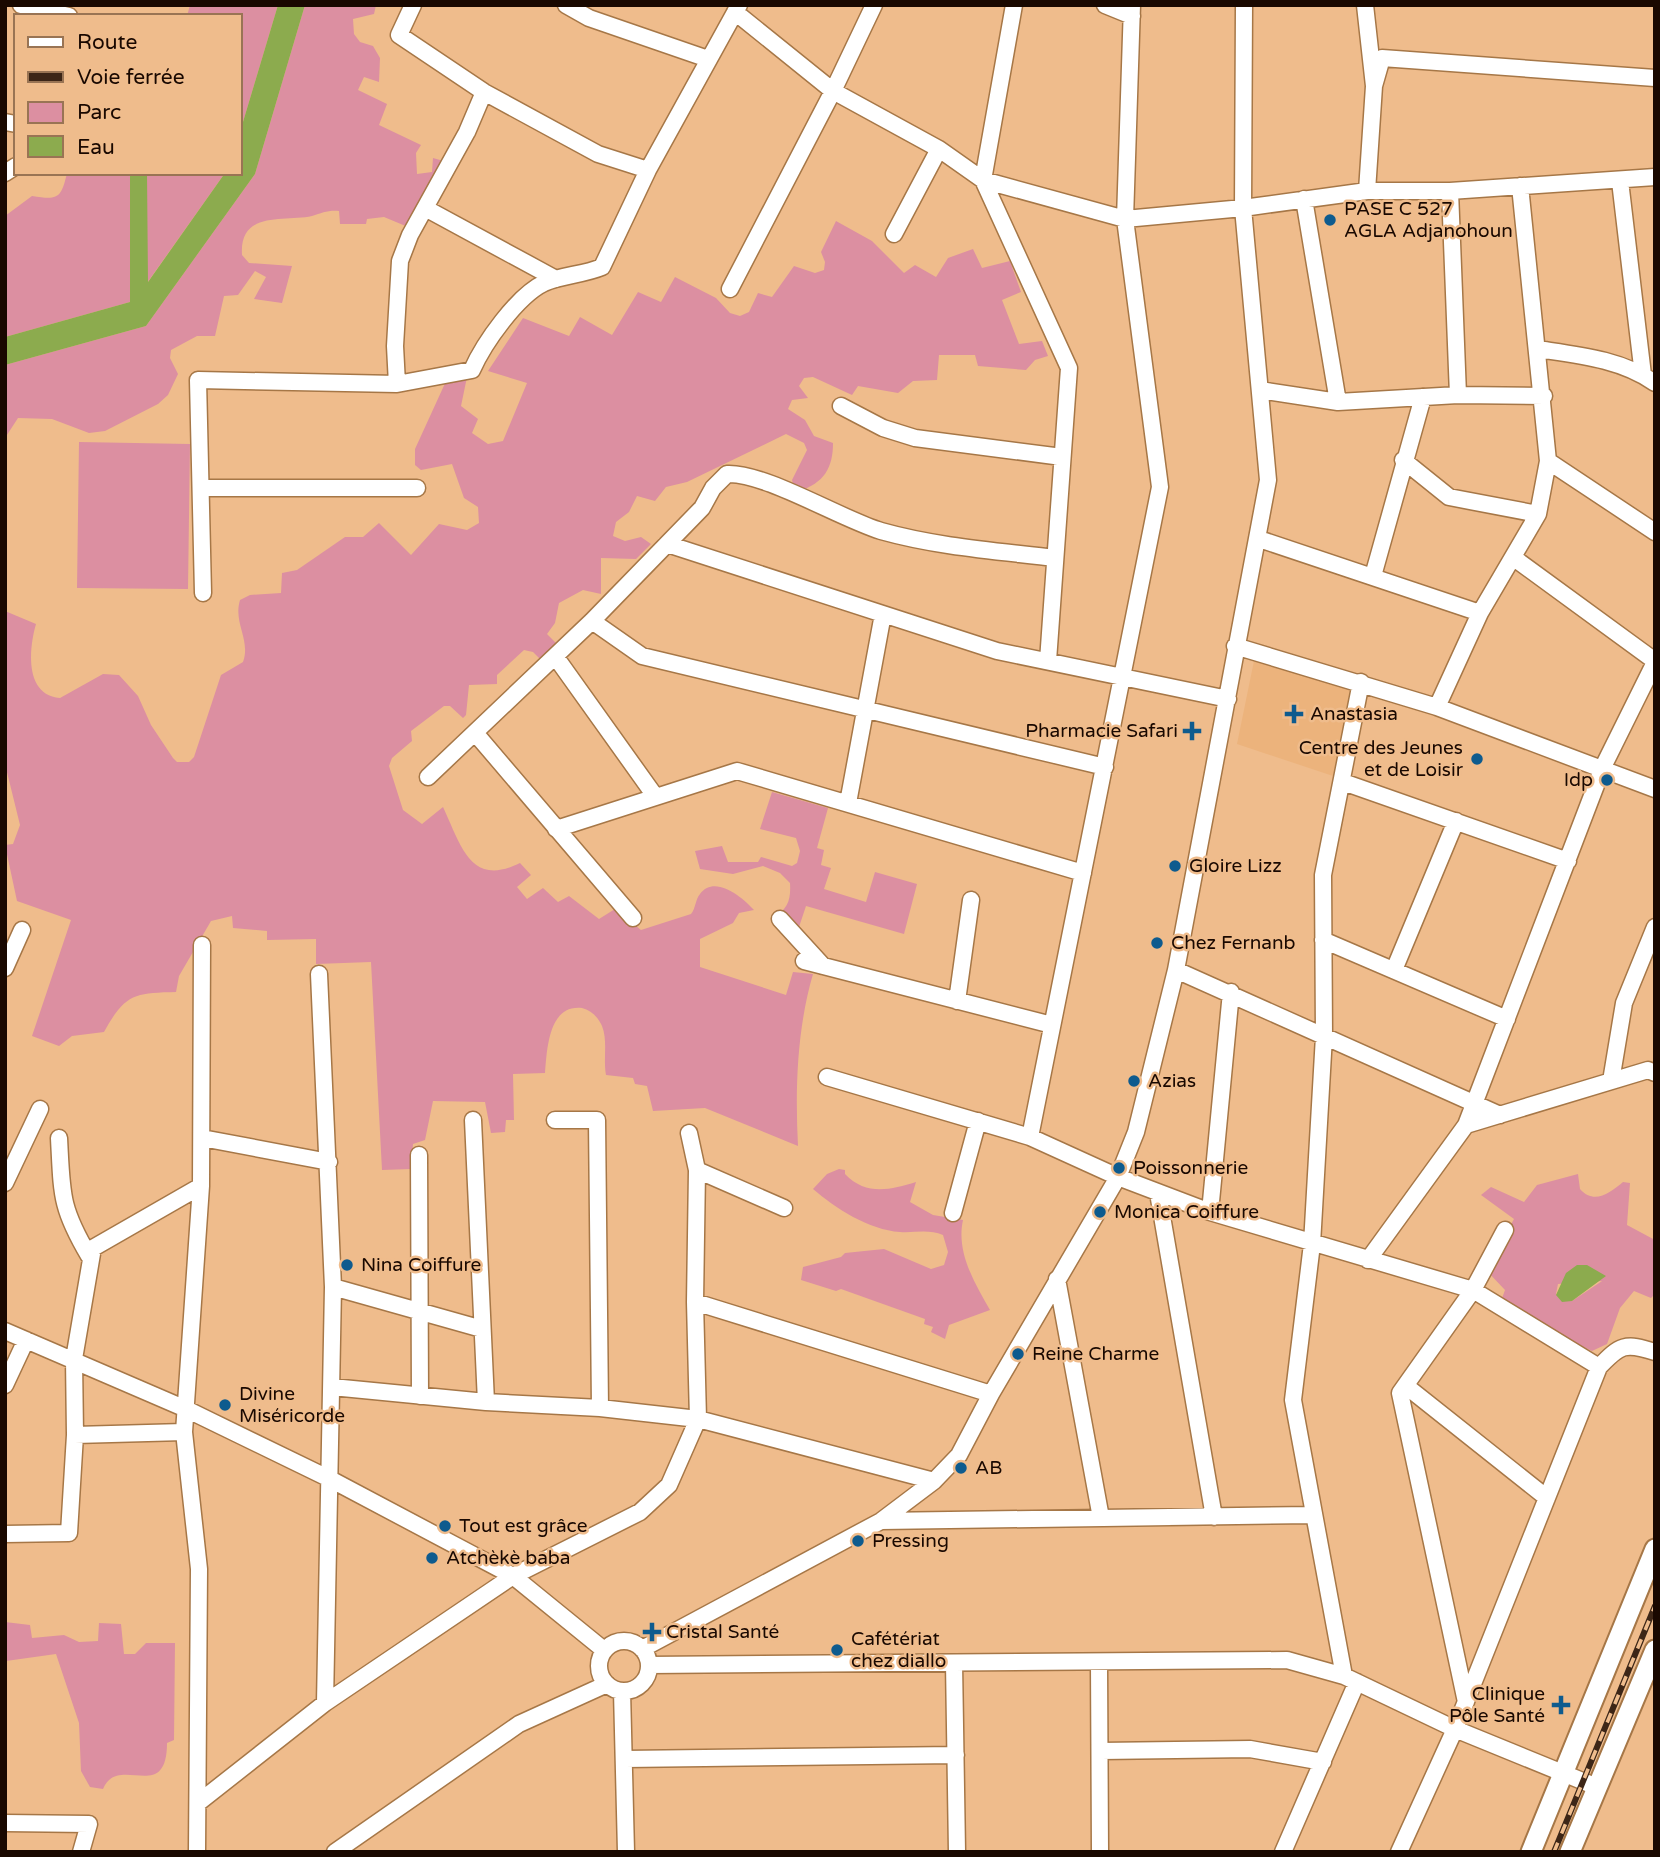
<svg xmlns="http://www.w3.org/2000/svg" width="1660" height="1857" font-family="'Varela Round',sans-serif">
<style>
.built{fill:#ecb37c}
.green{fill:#dc8fa1;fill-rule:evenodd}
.water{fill:#8cab4e}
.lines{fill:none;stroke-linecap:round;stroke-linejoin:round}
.minor-casing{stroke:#a67747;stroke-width:19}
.major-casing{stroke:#a67747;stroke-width:23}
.minor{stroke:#fff;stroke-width:16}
.major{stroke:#fff;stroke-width:19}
.rail-casing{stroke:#3d2617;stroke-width:6}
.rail{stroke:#efbc8c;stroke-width:3.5;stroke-dasharray:10;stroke-linecap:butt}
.poi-dot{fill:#0e5b8e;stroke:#efbc8c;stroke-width:2.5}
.labels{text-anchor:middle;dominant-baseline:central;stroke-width:5;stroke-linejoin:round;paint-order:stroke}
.poi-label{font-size:19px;fill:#190800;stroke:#efbc8c;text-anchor:start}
</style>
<rect width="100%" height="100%" fill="#efbc8c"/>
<path class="built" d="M1255 656 1351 684 1333 776 1237 744Z"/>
<path class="green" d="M190 5H278L240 132V16H187Z
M305 5H376L374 14 353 19 354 34 360 42 373 46 380 58 379 82 364 77 358 90 387 104 379 125 421 145 416 153 417 174 432 172 433 158 447 162 408 227 384 217 367 219 366 224H340L339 211C328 210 322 213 312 216 285 222 239 210 242 255L249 263 292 266 282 303 254 299 266 277 255 271 238 295 224 296 215 336H197L171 350 170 358 178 374 168 395 158 404 105 431 89 433 52 419 18 418 5 438V365L146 326 255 174Z
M67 173H130V302L5 337V216L32 196C58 200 61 199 67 173Z
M147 173H225L147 283Z
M836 221 872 241 904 273 915 265 936 277 948 258 973 249 982 268 1010 261 1021 292 1002 300 1019 344 1042 341 1048 356 1035 360 1026 370 978 366 975 355H939L937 380 913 381 898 393 858 386 852 395 813 377 804 378 799 386 808 398 792 400 788 409 805 420 814 436 833 443C833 468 824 483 799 491L794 487 792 480 807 450 804 443 786 434 687 482 666 487 655 501 637 496 629 512 616 522 613 536 625 541 641 537 651 544 636 559 601 558V594L583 590 559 603 555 623 547 634 557 644 541 660 533 652 524 650 497 675V684L469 685 466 715 463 718 450 706H444L411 731 412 741 392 758 389 766 403 810 422 824 443 807C461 845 470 888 520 863L531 875 517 887 527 899 543 888 558 902 569 896 599 919 615 909 641 930 691 914C696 908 695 900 700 894 715 874 743 898 754 910L739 913 733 923 700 939V967L786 995 793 972 813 974C797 1029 795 1088 798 1146L705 1108 653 1111 647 1086 635 1084 633 1078 606 1075C603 1059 608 1041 602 1026 598 1017 591 1010 582 1008 548 1004 547 1051 545 1073L513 1074 514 1120H506L505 1132 491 1133 485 1102 433 1101 425 1140 413 1144 411 1169 382 1170 371 962 316 964V939L267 940V931L233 928 232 916 211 921 179 976 176 992C134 993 125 994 104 1032L72 1036 59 1046 32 1036 71 920 17 901 5 845 13 844 20 825 5 764V611L36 624C29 648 24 695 60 698L103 674 119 675 138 696 151 725 173 758 177 762H189L194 757 221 675 243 662C251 640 233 623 240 600L250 595 281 593 282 573 297 570 345 537H363L379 523 411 555 439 524 467 530 479 523 478 507 464 498 452 464 421 470 415 465V449L447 379 467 377 461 406 478 419 472 433 488 444 503 441 527 383 488 371 523 318 569 336 580 317 612 335 638 292 661 302 675 277 716 298 730 313 740 316 749 312 758 293 772 297 794 266 815 273 824 270 825 262 821 252Z
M79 442 190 444 188 589 77 588Z
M772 792 828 808 817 848 824 850 821 865 831 868 824 889 866 902 875 872 917 884 904 934 806 906 793 945 774 918C788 908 791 900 790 883L780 873 763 866 733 874 700 869 695 851 722 846 728 862H758L761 857 792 866 797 863 800 851 796 838 760 829Z
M839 1169 845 1170V1174C866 1196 890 1190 916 1182L910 1202 933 1215 963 1220C956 1252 974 1282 990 1310L949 1325 945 1339 931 1332 933 1327 924 1324 925 1319 841 1289 836 1291 801 1280 803 1267 841 1257 845 1253 884 1249 931 1269 944 1265 948 1252 943 1235C929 1229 915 1233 900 1232 869 1230 835 1208 813 1189L827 1174Z
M1578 1174 1580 1189C1594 1205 1610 1193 1623 1182L1630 1183 1627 1225 1655 1240V1294L1651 1298 1634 1291 1620 1308 1607 1344 1592 1351 1526 1319 1501 1301 1505 1290 1486 1270 1514 1219 1481 1195 1491 1187 1524 1202 1537 1185ZM1602 1281 1572 1301H1562L1556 1294 1558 1284Z
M5 1622 30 1625 32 1638 64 1635 79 1642 98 1641 99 1623 121 1624 124 1654H135L146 1643H175L174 1740 167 1743C167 1805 118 1753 103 1789L90 1787 81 1771 79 1723 56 1654 6 1661 5 1737Z"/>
<path class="water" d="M278 5H305L255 174 146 326 5 365V337L130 302V173H147L148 282 225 173H240V132Z
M1577 1265H1587L1606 1276 1572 1301 1562 1302 1556 1295 1566 1273Z"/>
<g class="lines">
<defs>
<path id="minor" d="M21 5 69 16
M413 5 399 35 484 92 598 154 648 170
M566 5 589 18 708 59
M1014 5 983 180 1125 219 1243 208 1367 191H1450L1655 177
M1105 5 1132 16
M1365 5 1374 86 1367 191
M735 12 833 91 939 149 983 180 1069 368 1048 661
M1374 86 1382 58 1655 78
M5 122 16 124
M5 173 16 166
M1620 181 1643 375
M1450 191 1458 395
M1304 199 1338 402
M425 208 556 279
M894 234 939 149
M730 289 833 91 874 5
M1537 349C1577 355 1621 359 1655 383
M397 384 395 346 400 261 410 235 467 132 484 92
M1260 390 1338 402 1458 395 1544 396
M841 406 883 428 915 438 1062 457
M1403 460 1449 497 1538 514
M1548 461 1655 532
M201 488H417
M1259 539 1480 613
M667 544 997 651 1228 699
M1514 558 1655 661
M1373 576 1423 397
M203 593 198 380 397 384 472 370C484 343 517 296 544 283 562 275 583 275 602 267L648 170 739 5
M592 621 642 656 1105 767
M1235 646 1437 707 1655 789
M555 656 655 796
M1437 707 1480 613 1538 514 1548 461 1520 186
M476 734 633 918
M428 777 592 621 702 508 713 488 727 474C764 472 841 519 881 531 938 547 997 551 1055 558
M1343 782 1568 861
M848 803 883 614
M556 829 737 771 1083 873
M780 919 823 966
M1323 940 1507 1019
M804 961 1052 1025
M5 968 22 930
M1176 970 1500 1115
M1394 970 1456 821
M319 974 333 1287 325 1703
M957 1001 971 900
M827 1077 1030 1137 1118 1177 1210 1212 1473 1290 1599 1367
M1611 1081 1624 1003 1655 927
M473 1120 486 1402
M555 1120H597L600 1408
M1466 1125 1648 1070 1655 1073
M1030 1137 1160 487 1125 219 1132 5
M59 1138C62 1194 60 1207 89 1256
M202 1138 329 1162
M419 1155 420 1396
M697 1170 784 1208
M5 1183 40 1109
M1158 1193 1214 1517
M1210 1212 1231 992
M953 1213 978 1121
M1368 1260 1466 1125 1603 767 1655 662
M1057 1279 1101 1518
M333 1287 482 1329
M695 1302 991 1394
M5 1331 186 1409 330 1479 513 1576 604 1650
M5 1385 26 1340
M1406 1386 1547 1498
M332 1387 486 1402 600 1408 698 1419 934 1481
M75 1435 184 1432
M881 1521 1314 1515
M5 1534 69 1533 75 1435 74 1359 93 1248 201 1186
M599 1666a25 25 0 1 1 50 0a25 25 0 1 1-50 0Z
M642 1649 881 1521 934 1481 959 1455 991 1394 1118 1177 1136 1132 1176 970 1268 480 1243 208 1244 5
M954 1663 957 1852
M1099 1663 1100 1852
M649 1665 1287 1660 1344 1676 1455 1729 1597 1787
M1344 1676 1293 1400 1312 1244 1324 1036 1323 875 1361 682
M622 1691 626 1852
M1466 1702 1400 1393 1473 1290 1505 1230
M1101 1751 1250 1749 1323 1762
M625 1759 956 1755
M198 1803 325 1703 513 1576 640 1512 669 1485 698 1419 695 1302 697 1170 689 1133
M5 1823 89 1824 81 1852
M197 1852 199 1569 184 1432 201 1186 202 945
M335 1852 519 1724 607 1684
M1283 1852 1357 1682
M1399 1852 1455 1729 1599 1367C1620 1345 1625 1342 1655 1352"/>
<path id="major" d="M1531 1852 1655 1549
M1570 1852 1655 1650"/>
</defs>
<use href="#minor" class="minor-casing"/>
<use href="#major" class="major-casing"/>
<use href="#minor" class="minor"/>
<use href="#major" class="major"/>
<defs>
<path id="rail" d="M1554 1852 1655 1606"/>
</defs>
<use href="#rail" class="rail-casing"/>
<use href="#rail" class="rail"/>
</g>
<g class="poi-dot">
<circle cx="1330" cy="220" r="7"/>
<path d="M1290.5 703.5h7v7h7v7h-7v7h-7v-7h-7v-7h7z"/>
<path d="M1188.5 720.5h7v7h7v7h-7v7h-7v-7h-7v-7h7z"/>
<circle cx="1477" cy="759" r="7"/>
<circle cx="1607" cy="780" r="7"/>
<circle cx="1175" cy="866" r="7"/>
<circle cx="1157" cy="943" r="7"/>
<circle cx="1134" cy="1081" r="7"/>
<circle cx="1119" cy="1168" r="7"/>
<circle cx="1100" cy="1212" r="7"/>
<circle cx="347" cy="1265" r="7"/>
<circle cx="1018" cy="1354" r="7"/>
<circle cx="225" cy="1405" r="7"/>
<circle cx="961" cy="1468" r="7"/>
<circle cx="445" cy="1526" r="7"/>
<circle cx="858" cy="1541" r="7"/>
<circle cx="432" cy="1558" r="7"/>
<path d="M648.5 1621.5h7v7h7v7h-7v7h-7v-7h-7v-7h7z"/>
<circle cx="837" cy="1650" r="7"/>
<path d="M1557.5 1694.5h7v7h7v7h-7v7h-7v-7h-7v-7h7z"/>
</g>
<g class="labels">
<g class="poi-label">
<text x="1344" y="209">PASE C 527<tspan x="1344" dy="22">AGLA Adjanohoun</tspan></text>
<text x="1310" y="714">Anastasia</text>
<text x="1178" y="731" text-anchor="end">Pharmacie Safari</text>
<text x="1463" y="748" text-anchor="end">Centre des Jeunes<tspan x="1463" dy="22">et de Loisir</tspan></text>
<text x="1593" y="780" text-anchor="end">Idp</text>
<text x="1189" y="866">Gloire Lizz</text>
<text x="1171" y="943">Chez Fernanb</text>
<text x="1148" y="1081">Azias</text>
<text x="1133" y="1168">Poissonnerie</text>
<text x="1114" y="1212">Monica Coiffure</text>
<text x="361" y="1265">Nina Coiffure</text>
<text x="1032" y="1354">Reine Charme</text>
<text x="239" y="1394">Divine<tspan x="239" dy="22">Miséricorde</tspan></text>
<text x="975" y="1468">AB</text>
<text x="459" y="1526">Tout est grâce</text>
<text x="872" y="1541">Pressing</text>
<text x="446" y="1558">Atchèkè baba</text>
<text x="666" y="1632">Cristal Santé</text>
<text x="851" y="1639">Cafétériat<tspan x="851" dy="22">chez diallo</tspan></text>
<text x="1545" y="1694" text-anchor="end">Clinique<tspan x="1545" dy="22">Pôle Santé</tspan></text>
</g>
</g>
<rect width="1660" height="1857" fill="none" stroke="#190800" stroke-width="14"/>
<rect x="14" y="14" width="228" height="161" fill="#efbc8c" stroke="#997454" stroke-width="2"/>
<rect x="28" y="37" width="35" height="10" fill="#ffffff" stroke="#997454" stroke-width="2"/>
<text x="77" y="49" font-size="21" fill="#190800">Route</text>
<rect x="28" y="72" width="35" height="10" fill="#3d2617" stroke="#997454" stroke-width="2"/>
<text x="77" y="84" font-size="21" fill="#190800">Voie ferrée</text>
<rect x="28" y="102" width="35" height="21" fill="#dc8fa1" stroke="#997454" stroke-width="2"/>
<text x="77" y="119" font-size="21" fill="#190800">Parc</text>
<rect x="28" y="136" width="35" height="21" fill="#8cab4e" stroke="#997454" stroke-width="2"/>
<text x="77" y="154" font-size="21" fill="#190800">Eau</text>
</svg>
